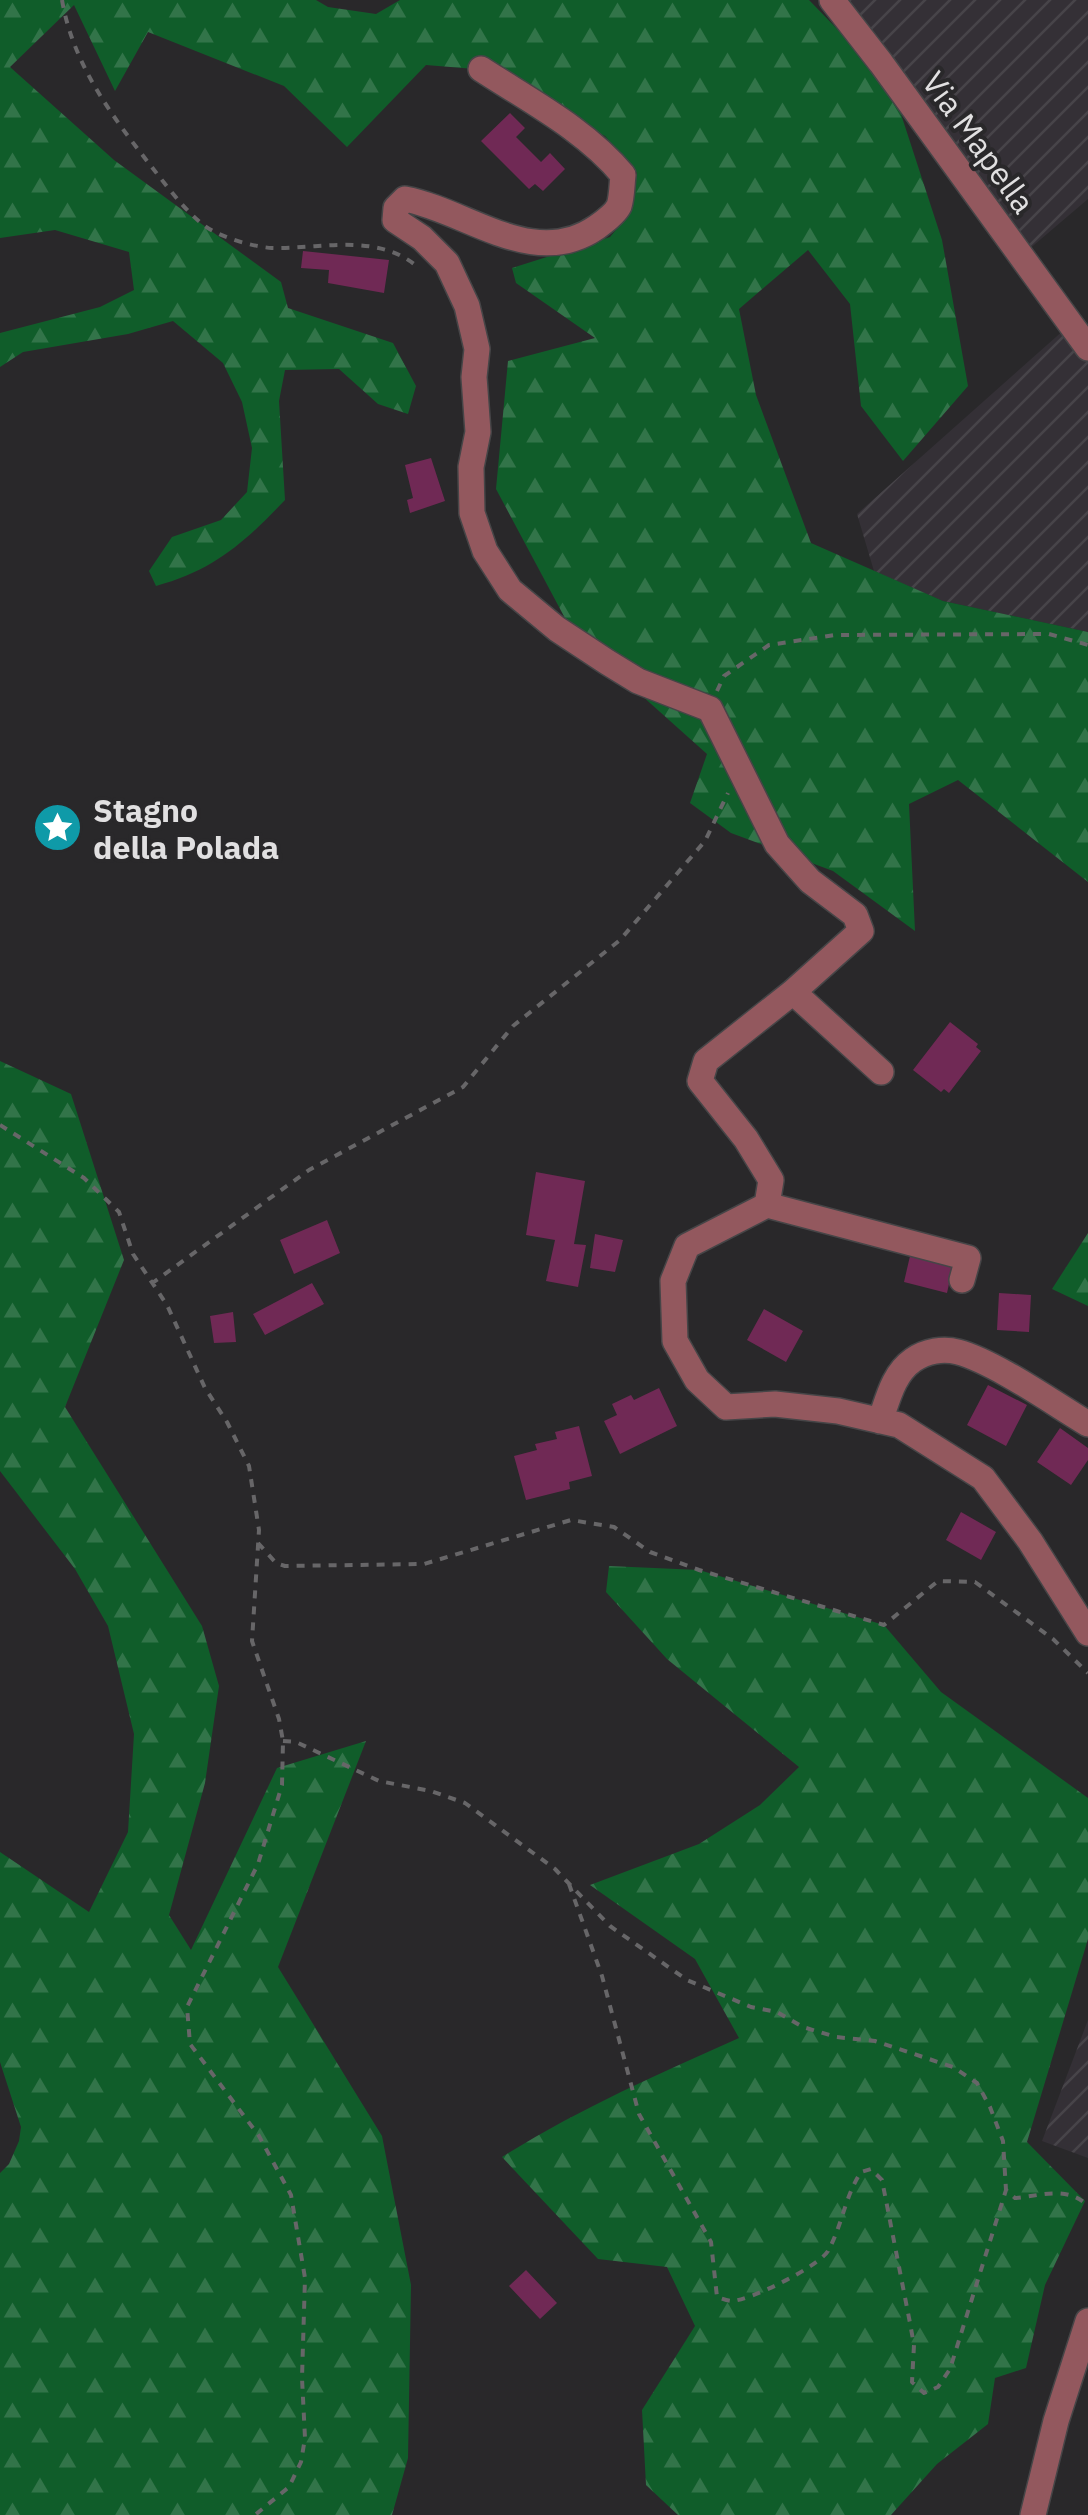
<svg xmlns="http://www.w3.org/2000/svg" width="1088" height="2515" font-family="'IBM Plex Sans',sans-serif">
<style>
.industrial{fill:url(#industrial-furrows)}
.forest{fill:url(#forest-firs)}
.building{fill:#702955}
.lines{fill:none;stroke-linecap:round;stroke-linejoin:round}
.minor-casing{stroke:#464547;stroke-width:28}
.path{stroke:#676668;stroke-width:4;stroke-dasharray:8 8;stroke-linecap:butt}
.minor{stroke:#93585e;stroke-width:25}
.labels{text-anchor:middle;dominant-baseline:central;stroke-width:8;stroke-linejoin:round;paint-order:stroke}
.street-label{font-size:32px;fill:#e1e0e1;stroke:#29282a}
.poi-label{font-size:32px;font-weight:bold;fill:#e1e0e1;stroke:#29282a;text-anchor:start}
</style>
<defs>
<pattern id="industrial-furrows" width="10" height="10" patternUnits="userSpaceOnUse" patternTransform="scale(2.5)"><rect width="10" height="10" fill="#343036"/><path d="M-1 1l2-2M0 10L10 0M9 11l2-2" fill="none" stroke="#474449"/></pattern>
<pattern id="forest-firs" width="22" height="20" patternUnits="userSpaceOnUse" patternTransform="scale(2.5)"><rect width="22" height="20" fill="#105d2a"/><path d="M5 1l3.5 6h-7zM16 11l3.5 6h-7z" fill="#327449"/></pattern>
</defs>
<rect width="100%" height="100%" fill="#29282a"/>
<path class="industrial" d="M832 0H1088V199L1021 256Z
M1065 329 1088 361V632L943 601 874 571 857 514Z
M1088 2020V2158L1042 2141Z"/>
<path class="forest" d="M0 0H316L328 7 376 14 400 0H809L904 98 898 105 942 240 968 386 903 461 861 406 850 304 808 250 739 309 756 395 811 543 943 601 1088 632V882L958 780 909 804 915 931 833 871 731 833 690 803 707 754 574 635 496 489 508 361 595 338 516 283 512 268 610 237 624 220 637 173 605 136 562 116 487 70 426 65 347 147 284 86 148 32 115 91 74 5 10 67 114 160 281 282 288 308 393 343 416 386 408 414 378 404 339 369 285 370 279 401 285 500C244 543 214 570 156 586L149 571 172 537 221 520 247 492 252 448 242 402 223 363 173 321 128 334 23 352 0 367V333L100 307 134 290 129 252 55 230 0 238Z
M0 1061 71 1094 124 1260 65 1407 202 1626 219 1686 205 1783 169 1915 191 1950 277 1768 366 1741 278 1967 382 2136 411 2285 408 2458 392 2515H0V2173L9 2164 19 2141 21 2127 0 2062V1852L89 1912 128 1832 134 1734 108 1626 75 1569 0 1471Z
M1088 1233V1306L1052 1289Z
M609 1566 699 1570 884 1625 941 1692 1088 1798V1939L1027 2142 1085 2201 1045 2285 1026 2368 995 2378 988 2424 937 2464 891 2515H678L646 2485 642 2410 695 2326 667 2267 598 2259 502 2157C577 2110 658 2074 739 2038L695 1959 590 1885 699 1844 760 1805 799 1767 667 1659 606 1592Z"/>
<path class="building" d="M510 113 525 128 516 137 541 162 550 153 565 169 543 191 535 184 529 189 481 141Z
M303 251 389 260 384 293 328 283 329 270 301 268Z
M431 458 445 501 410 513 407 500 413 498 405 465Z
M950 1022 978 1044 976 1047 981 1051 949 1093 944 1089 941 1092 913 1070Z
M536 1172 585 1181 574 1244 586 1245 578 1287 546 1281 555 1240 526 1235Z
M327 1220 340 1253 294 1274 280 1240Z
M595 1234 623 1240 615 1272 590 1268Z
M910 1256 953 1266 947 1293 904 1282Z
M312 1283 324 1304 265 1335 253 1314Z
M999 1293 1031 1295 1029 1332 997 1330Z
M764 1309 803 1331 786 1362 747 1340Z
M233 1312 236 1342 214 1343 210 1316Z
M988 1385 1027 1405 1006 1446 967 1425Z
M659 1388 677 1426 620 1454 604 1421 617 1415 612 1404 631 1395 634 1400Z
M579 1426 592 1476 569 1482 570 1489 526 1500 514 1456 537 1450 535 1444 557 1439 555 1432Z
M1060 1428 1088 1448V1460L1071 1485 1037 1462Z
M961 1512 996 1532 981 1560 946 1540Z
M526 2270 557 2303 540 2319 509 2286Z"/>
<g class="lines">
<defs>
<path id="minor" d="M832 0 881 63 1088 348
M481 69C530 101 586 130 623 175 622 183 622 197 619 206 615 214 604 222 597 227 534 271 468 211 405 199L396 208 395 220 422 238 447 263 467 306 477 349 474 377 478 432 471 467 472 513 485 551 510 590 557 629 607 662 638 681 710 709 777 844 810 881 855 915 861 931 793 992 706 1061 700 1081 746 1139 771 1180 767 1205 687 1246 673 1281 675 1341 697 1380 726 1407 775 1404 838 1411 899 1425 983 1478 1030 1541 1088 1633
M793 992 881 1072
M767 1205 968 1258 962 1280
M880 1421C888 1399 893 1374 913 1360 926 1351 943 1348 958 1352 995 1362 1053 1403 1088 1424
M1033 2515 1056 2421 1088 2321"/>
</defs>
<use href="#minor" class="minor-casing"/>
<path class="path" d="M62 0C73 64 111 115 151 166 166 185 182 207 201 223 215 236 253 247 272 248 322 249 378 232 419 268
M717 691 724 676 769 645 835 635 1049 634 1088 645
M0 1125 84 1178 119 1212 133 1254 167 1305 205 1388 227 1422 249 1466 259 1530 252 1641 279 1719 283 1741 282 1785 258 1864 187 2007 190 2044 259 2136 291 2195 305 2278 302 2378 305 2438 301 2462 289 2487 255 2515
M151 1284 309 1170 463 1087 513 1026 620 940 705 841 728 793
M258 1543 276 1563 285 1566 424 1564 571 1520 614 1527 650 1552 699 1570 884 1625 938 1581 975 1582 1053 1639 1088 1673
M283 1741 296 1742 379 1781 431 1791 465 1803 555 1869 610 1926 687 1980 751 2007 777 2012 803 2027 836 2037 875 2041 953 2067 977 2083 990 2107 1003 2141 1006 2190 1015 2198C1041 2196 1067 2185 1088 2206
M569 1884 602 1976 639 2114 711 2242 717 2297C720 2298 728 2301 732 2301 751 2300 818 2267 828 2251 842 2226 845 2196 861 2172L871 2169 882 2180 910 2323 914 2345 912 2382 924 2393 938 2387 950 2369 1006 2190"/>
<use href="#minor" class="minor"/>
</g>
<defs>
<symbol id="sight-disc" viewBox="-11 -11 22 22"><circle r="9.5" fill="#0f9aa8" stroke="#29282a"/><path d="M0-6L1.8-2.2L6-1.7L2.9 1.2L3.7 5.4L0 3.3L-3.7 5.4L-2.9 1.2L-6-1.7L-1.8-2.2Z" fill="#fff"/></symbol>
</defs>
<g fill-rule="evenodd">
<use href="#sight-disc" x="30" y="800" width="55" height="55"/>
</g>
<g class="labels">
<g class="street-label">
<text transform="translate(979 142) rotate(54)">Via Mapella</text>
</g>
<g class="poi-label">
<text x="93" y="810">Stagno<tspan x="93" dy="37">della Polada</tspan></text>
</g>
</g>
</svg>
